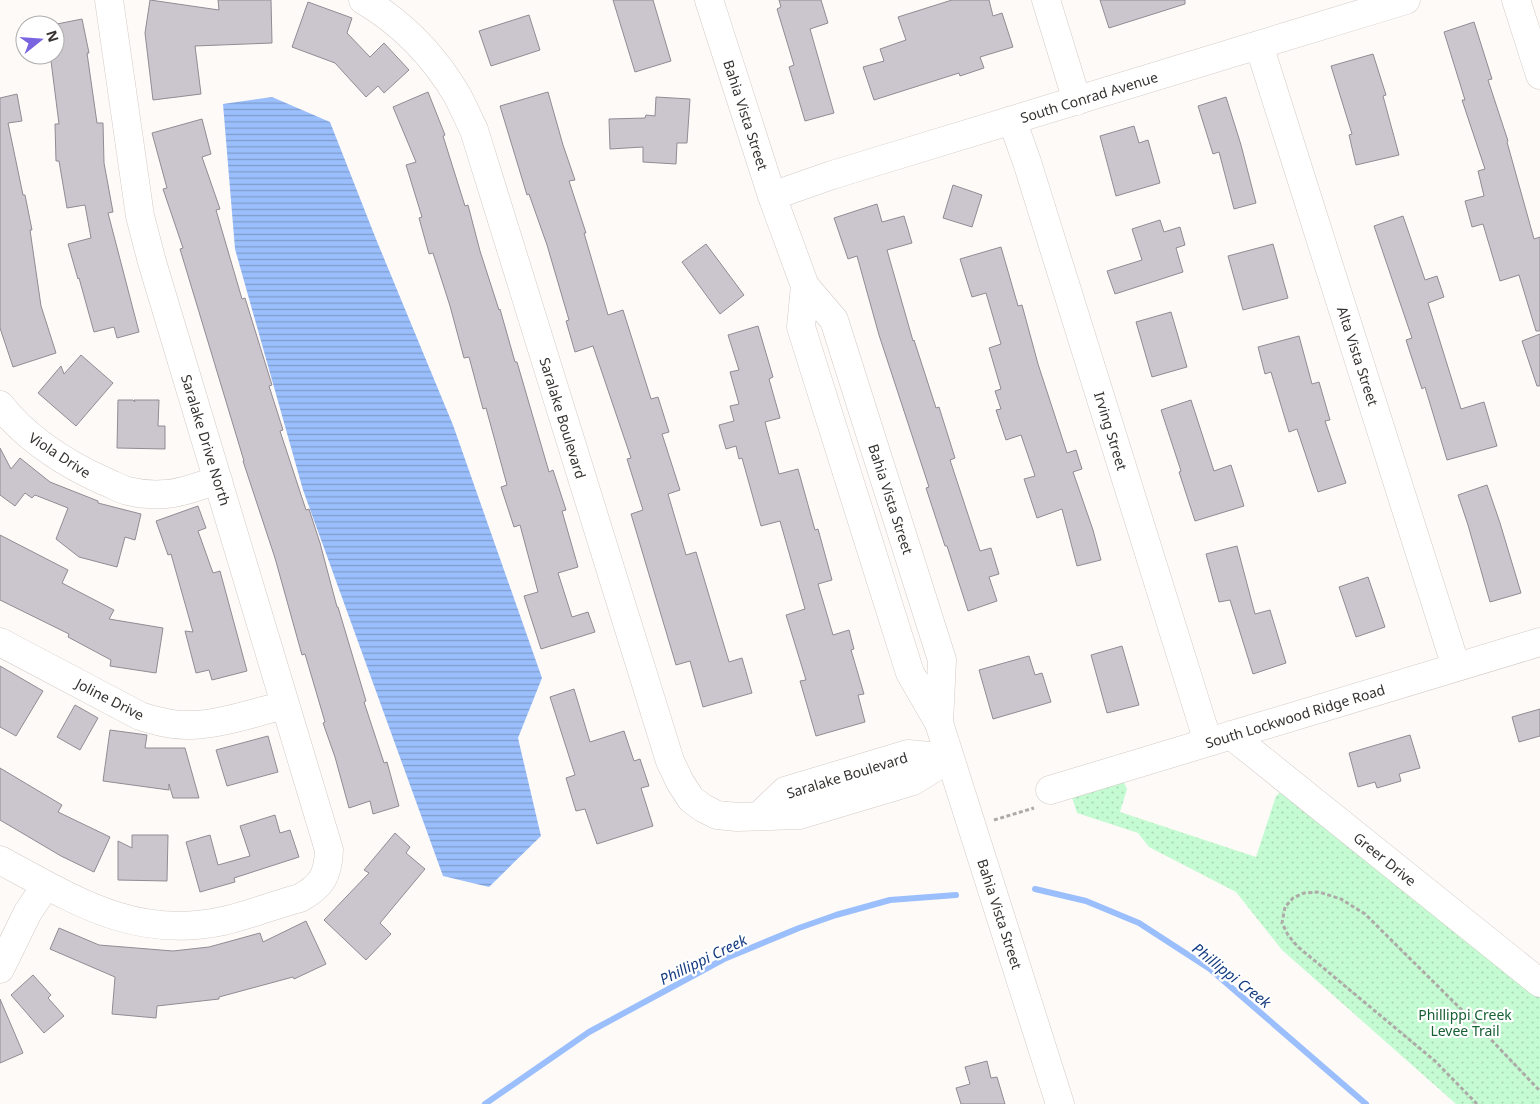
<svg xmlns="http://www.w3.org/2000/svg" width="1540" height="1104" font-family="'Noto Sans',sans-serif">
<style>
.park{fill:url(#park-dots)}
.water{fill:url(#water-rules)}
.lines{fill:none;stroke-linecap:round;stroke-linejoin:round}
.stream{stroke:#9bbffc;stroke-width:6}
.building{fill:#cbc5cd;stroke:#918b93}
.minor-casing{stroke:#d4cbc6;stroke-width:29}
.path{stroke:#aeaaa8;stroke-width:3;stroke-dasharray:4 2.5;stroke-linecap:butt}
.minor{stroke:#fff;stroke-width:28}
.labels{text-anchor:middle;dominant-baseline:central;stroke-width:4.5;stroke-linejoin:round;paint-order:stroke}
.street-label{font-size:14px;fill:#363331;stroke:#fff}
.park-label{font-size:14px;fill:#176034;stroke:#fff}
.water-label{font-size:15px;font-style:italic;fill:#153c82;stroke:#fff}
</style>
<defs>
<pattern id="park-dots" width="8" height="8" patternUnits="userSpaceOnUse" patternTransform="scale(1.25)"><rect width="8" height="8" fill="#c5fbd2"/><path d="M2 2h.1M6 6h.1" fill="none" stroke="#aad8b5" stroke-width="1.8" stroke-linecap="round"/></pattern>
<pattern id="water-rules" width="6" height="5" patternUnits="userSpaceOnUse" patternTransform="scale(1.25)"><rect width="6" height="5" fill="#9bbffc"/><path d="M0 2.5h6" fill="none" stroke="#7f9ccd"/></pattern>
</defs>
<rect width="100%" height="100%" fill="#fefaf8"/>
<path class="park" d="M1122 778 1127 789 1120 812 1256 857 1276 796 1284 789 1540 995V1104H1456L1282 950 1236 892 1149 847 1138 833 1077 813 1071 794Z"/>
<path class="water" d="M272 97 330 122 376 239 453 425 542 678 518 738 541 836 489 887 443 876 303 490 235 249 223 104Z"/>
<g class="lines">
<path class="stream" d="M1035 889 1086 901 1139 923 1210 969 1366 1104
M485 1104 589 1032 724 959 799 928 836 915 890 900 956 895"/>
</g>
<path class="building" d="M150 0 219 10 218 0H271L272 43 195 46 201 94 153 100 145 33Z
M613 0H653L671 61 635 72Z
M779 0H821L828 23 810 29 834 113 805 121 789 67 794 65 777 9 781 7Z
M952 0H989L993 16 1002 13 1013 47 980 57 984 68 960 76 959 73 874 100 863 67 884 61 880 49 906 40 898 17Z
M1100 0H1185V4L1109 28Z
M308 2 352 18 347 33 370 57 384 43 409 70 384 93 378 86 366 97 335 63 292 47Z
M529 15 540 50 491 66 479 31Z
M82 19 89 53H87L97 123H103L104 163 113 212 108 213 139 332 117 338 114 327 94 332 79 278 78 279 68 244 91 238 85 205 67 208 59 161H56L55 124H59L51 61 44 62 43 55H55V25H52Z
M1474 22 1492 79 1488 80 1508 141 1507 142 1534 239 1540 237V331H1536L1519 275 1500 281 1483 224 1472 227 1465 201 1484 196 1478 171 1485 169 1462 100H1465L1444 32Z
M1373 54 1386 95 1383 96 1399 155 1356 165 1349 135 1352 134 1331 66Z
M428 92 445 135 443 136 465 206 468 205 480 251 499 310 500 309 515 362H517L549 472 553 470 566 510 562 511 578 567 558 573 572 617 588 612 595 632 541 649 524 596 538 592 520 525 514 527 501 487 507 485 486 408 483 409 469 357 464 358 450 306 433 253 429 254 419 218 422 217 406 165 416 162 393 107Z
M548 92 563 145 575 180 569 181 586 233H584L608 315 623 310 651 399 658 397 669 432 662 434 680 490 668 494 686 555 696 552 729 662 742 658 752 693 703 707 690 661 676 665 631 514 643 510 627 459 631 458 593 346 575 352 566 321 569 320 547 245 529 194 527 195 500 106Z
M17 94 22 121 8 123 23 195H25L32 230H30L41 306 56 353 13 367 0 328V98Z
M656 97 690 99 687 143H677L676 164 643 162V147L610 149 609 119 645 118 646 115 655 116Z
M1226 97 1241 145 1256 203 1234 209 1219 152 1213 154 1198 106Z
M202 119 211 154 202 157 220 209 216 210 242 299 245 298 272 385 269 386 283 430 280 431 306 510 309 509 320 543 337 607H338L366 701 364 702 384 763 387 762 399 806 373 814 370 801 349 808 335 757 323 723 325 722 305 654 302 655 275 558 243 461H244L180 249 183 248 163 189 167 188 152 133Z
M1134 126 1139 143 1148 140 1160 183 1116 196 1100 136Z
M953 185 982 195 972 227 943 218Z
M877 204 882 222 904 216 912 243 887 250 913 341 914 340 936 408 939 407 955 458 950 460 980 551 991 548 999 574 989 577 997 601 968 611 947 546H945L926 488 929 487 879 335 857 256 848 259 834 218Z
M1403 216 1425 280 1437 276 1444 297 1428 303 1461 409 1484 402 1497 446 1447 460 1425 387 1422 389 1406 340 1412 338 1374 226Z
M1160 220 1164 232 1180 227 1185 245 1176 248 1183 272 1115 294 1107 271 1142 260 1132 229Z
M706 244 744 295 720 314 682 262Z
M1273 244 1288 298 1243 310 1228 256Z
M1001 247 1018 306 1022 305 1038 364 1067 453 1076 450 1082 469 1073 472 1093 530 1101 560 1077 566 1062 509 1037 518 1024 479 1035 476 1021 435 1006 440 996 410 1001 409 995 391 1001 389 989 348 1001 344 986 293 972 297 960 259Z
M1171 312 1187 367 1152 377 1136 322Z
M758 326 773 377 769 379 780 418 765 422 779 474 798 469 815 530 818 529 832 580 818 584 833 635 849 630 854 649 851 650 864 694 858 695 865 722 816 736 800 681 806 680 786 615 805 609 780 521 761 526 742 458 739 459 736 446 726 449 719 425 734 421 730 406 739 404 730 372 739 370 728 335Z
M1540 334V386H1537L1522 341Z
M1299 336 1312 384 1319 382 1330 420 1325 421 1346 483 1318 492 1297 429 1289 432 1271 372 1265 374 1258 347Z
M81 355 113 383 76 426 38 393 61 366 64 374Z
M118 400H133L135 402 134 400H159L158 426H165V449L117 448Z
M1191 400 1214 471 1231 465 1244 506 1195 521 1179 472 1181 471 1161 410Z
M0 448 11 469 20 458 50 482 98 501V503L141 514 135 540 125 537 117 567 79 557 56 539 68 508 35 495 32 498 25 493 15 506 0 495Z
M1487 485 1500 523 1521 593 1490 602 1468 525 1458 495Z
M198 506 206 528 198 531 213 573 220 571 247 671 212 680 209 670 196 673 185 631 193 632 171 554 168 555 156 521Z
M0 535 68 570 62 583 114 610 109 619 163 628 156 673 110 666 111 660 68 637 69 634 0 600Z
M1237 546 1255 614 1270 610 1286 663 1253 674 1230 600 1219 602 1206 554Z
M1368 577 1385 627 1356 637 1339 587Z
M1122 646 1139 705 1107 713 1091 655Z
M1029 656 1035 675 1042 673 1051 702 993 719 979 670Z
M0 666 43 691 16 736 0 727Z
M574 689 590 742 624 731 634 761 640 759 649 786 641 788 653 826 597 844 585 809 576 811 566 778 575 775 550 697Z
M75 705 98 718 80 750 57 737Z
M1540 709V736L1519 742 1512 717Z
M110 730 147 735 145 748H185L199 798H173L169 784V790L103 781Z
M1410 735 1420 768 1399 774 1401 781 1377 788 1375 782 1358 787 1349 753Z
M268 736 278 772 227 786 216 750Z
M0 768 62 805 58 812 110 837 94 872 61 856 0 820Z
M275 815 280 833 290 830 299 857 234 878 235 882 200 892 186 842 210 835 218 865 250 856 240 826Z
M395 833 410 847 406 853 425 869 380 923 391 934 366 960 324 920 369 873 364 870Z
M132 835H168L167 881 118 880V841L132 848Z
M306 921 326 964 294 979 293 977 219 997V999L157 1006 156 1018 112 1014 115 977 50 949 59 928 99 945 173 951 209 947 260 933 263 942Z
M33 975 51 995 48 998 64 1016 44 1033 11 995Z
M0 999 23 1053 0 1063Z
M987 1061 991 1078 997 1077 1005 1104H961L956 1088 970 1084 965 1067Z"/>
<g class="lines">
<defs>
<path id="minor" d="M363 0C402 23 434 56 457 95 463 106 468 118 474 130L670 761 680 782 691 799 703 808 717 815 737 817 799 815 913 781 950 758
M709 0 772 196 805 286 834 320 942 660 939 723
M1046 0 1077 101
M1516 0 1540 75
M1259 45 1456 667
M1012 120 1027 162 1208 742
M772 196 832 175 1406 0
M805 286 801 327 910 673 939 723 1060 1104
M0 405C27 439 64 463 104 481 112 484 120 489 128 491 140 494 154 495 166 494 184 493 201 485 218 480
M0 642 140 716C156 721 170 725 186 725 216 726 256 712 285 705
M1231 735 1540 983
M1050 790 1540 642
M759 816 785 791 908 754 950 758
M0 860C74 900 135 940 223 921 249 915 274 905 300 898 322 886 328 875 329 850L152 262 140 216 109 0
M0 969 28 912 46 885"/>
</defs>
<use href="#minor" class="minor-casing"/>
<path class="path" d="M994 820 1034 808
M1477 1104 1435 1061 1297 946 1288 935 1282 923 1285 907 1293 898 1304 893 1319 892 1341 899 1365 914 1479 1027 1540 1091"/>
<use href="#minor" class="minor"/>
</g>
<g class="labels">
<g class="street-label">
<text transform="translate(1089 97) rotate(-17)">South Conrad Avenue</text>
<text transform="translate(746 115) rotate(72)">Bahia Vista Street</text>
<text transform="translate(1358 356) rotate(72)">Alta Vista Street</text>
<text transform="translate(563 418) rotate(73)">Saralake Boulevard</text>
<text transform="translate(1111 431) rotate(73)">Irving Street</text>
<text transform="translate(206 440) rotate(73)">Saralake Drive North</text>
<text transform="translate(60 455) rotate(33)">Viola Drive</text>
<text transform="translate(891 499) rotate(72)">Bahia Vista Street</text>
<text transform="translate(110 699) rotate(27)">Joline Drive</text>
<text transform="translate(1295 716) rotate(-17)">South Lockwood Ridge Road</text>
<text transform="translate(847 775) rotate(-17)">Saralake Boulevard</text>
<text transform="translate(1385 859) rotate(39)">Greer Drive</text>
<text transform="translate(1000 914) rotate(72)">Bahia Vista Street</text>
</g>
<g class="park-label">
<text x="1465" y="1014">Phillippi Creek<tspan x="1465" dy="16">Levee Trail</tspan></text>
</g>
<g class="water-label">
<text transform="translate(703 959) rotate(-26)">Phillippi Creek</text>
<text transform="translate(1232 975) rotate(38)">Phillippi Creek</text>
</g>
</g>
<g transform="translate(40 40) rotate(73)"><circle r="24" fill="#ffffff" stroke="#afadad"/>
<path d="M0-4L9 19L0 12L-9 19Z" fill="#7a64df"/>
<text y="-8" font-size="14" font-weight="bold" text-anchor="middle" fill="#363331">N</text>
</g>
</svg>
